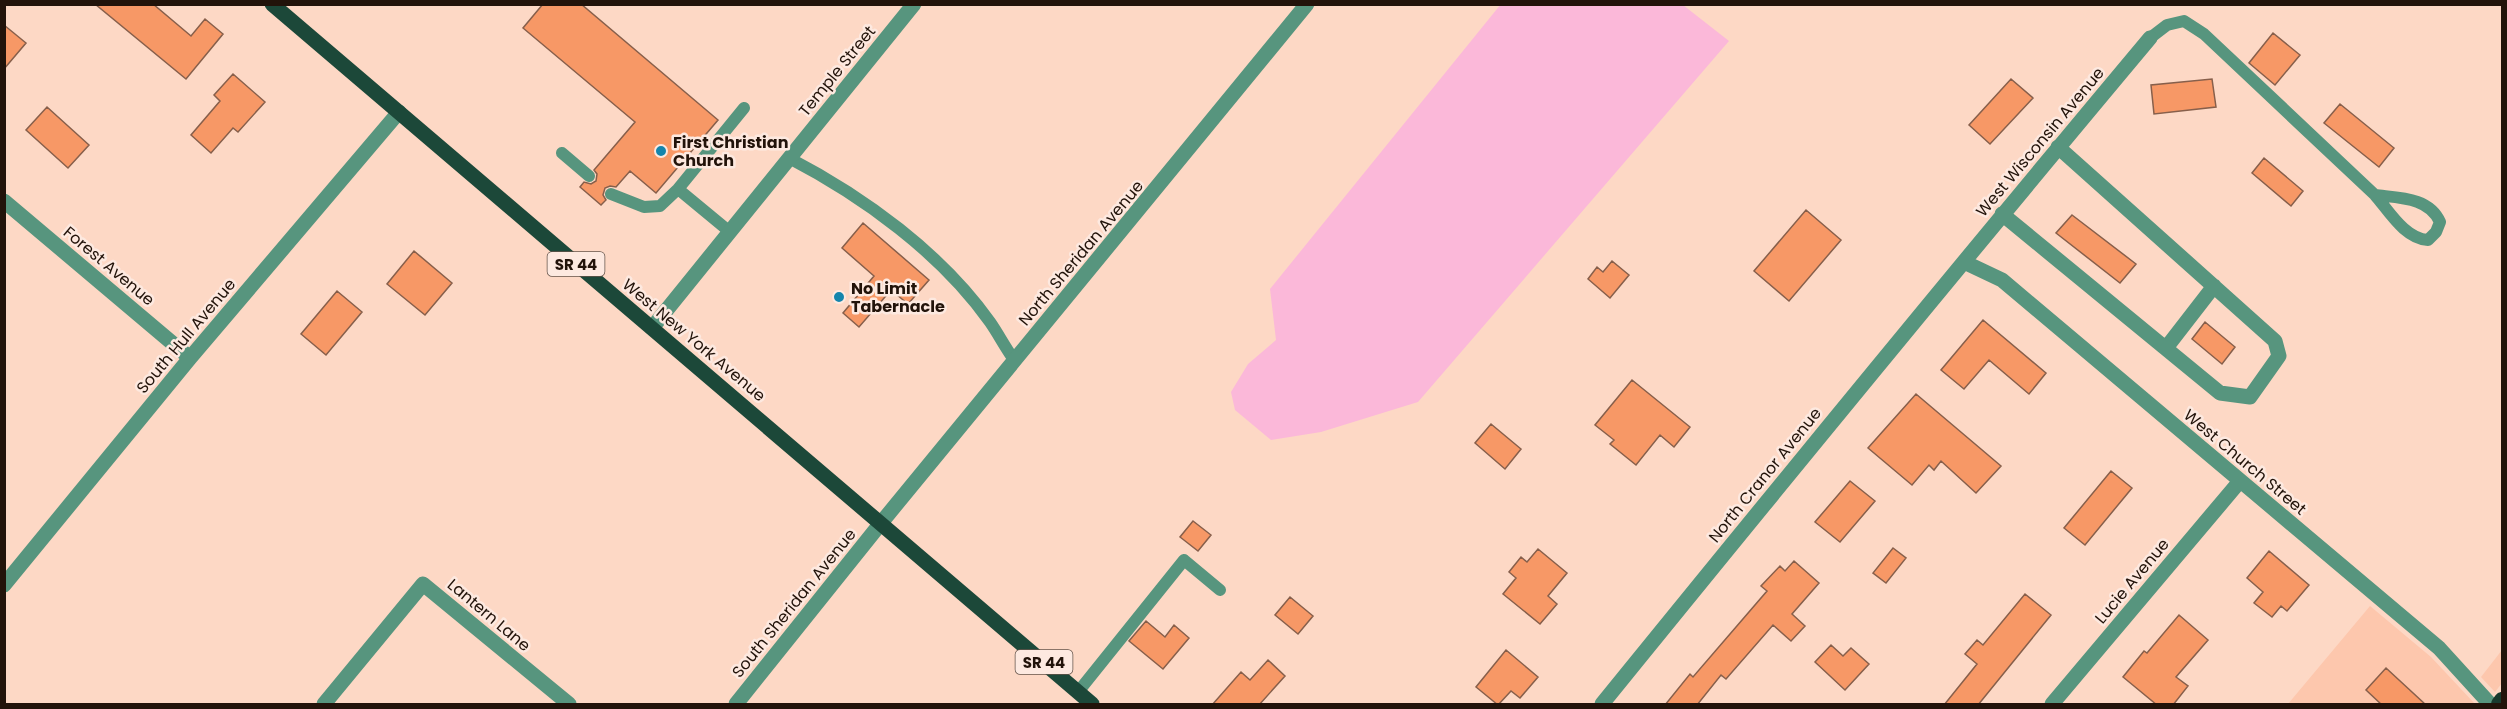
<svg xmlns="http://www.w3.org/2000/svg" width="2507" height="709" font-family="Poppins,sans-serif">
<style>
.built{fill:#fdc7ad}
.green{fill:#fbb8d9}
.building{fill:#f79866;stroke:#875f4b;stroke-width:1.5}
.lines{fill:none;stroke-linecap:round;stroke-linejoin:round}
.service{stroke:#57957e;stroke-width:12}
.minor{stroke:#57957e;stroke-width:15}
.primary{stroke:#1c4839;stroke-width:15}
.trunk{stroke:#183a2e;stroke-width:16}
.poi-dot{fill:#1485ac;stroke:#fde9e0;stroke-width:2}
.labels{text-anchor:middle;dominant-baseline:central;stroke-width:5;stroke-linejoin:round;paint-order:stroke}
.shield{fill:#fde9e0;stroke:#64534a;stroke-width:1.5}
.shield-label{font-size:15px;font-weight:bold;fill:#22130a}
.street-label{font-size:16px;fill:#22130a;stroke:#fde9e0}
.poi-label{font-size:16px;font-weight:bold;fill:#22130a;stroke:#fde9e0;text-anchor:start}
</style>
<rect width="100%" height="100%" fill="#fdd8c5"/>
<path class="built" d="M2370 606 2431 657 2475 704H2288Z
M2502 650V683L2495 692 2481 677Z"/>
<path class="green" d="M1501 4 1683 5 1729 41 1418 402 1321 432 1271 440 1235 410 1231 392 1248 364 1276 340 1270 289Z"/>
<path class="building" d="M95 4H153L191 36 205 19 223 34 186 79Z
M543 4H581L718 120 656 193 630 171 616 187 610 186 605 188 603 195 606 200 601 205 580 187 584 182 591 184 596 181 597 174 594 170 635 122 523 28Z
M4 25 26 43 4 69Z
M2273 33 2300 55 2275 85 2249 63Z
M233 74 265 102 238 132 233 128 211 153 191 135 220 101 214 95Z
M2011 79 2033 98 1990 144 1969 125Z
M2212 79 2216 107 2154 114 2151 85Z
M2340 104 2394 148 2379 167 2324 123Z
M47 107 89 145 68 168 26 130Z
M2264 158 2303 191 2291 206 2252 173Z
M1806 210 1841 240 1789 301 1754 271Z
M2072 215 2136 264 2120 283 2056 233Z
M863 223 929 280 908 304 891 290 859 327 843 313 874 276 842 248Z
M414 251 452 283 425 315 387 284Z
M1612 261 1629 275 1610 298 1588 279 1597 267 1603 272Z
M337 291 362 312 326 355 301 334Z
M1983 320 2046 373 2029 394 1989 360 1964 389 1941 370Z
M2205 322 2235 347 2222 364 2192 339Z
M1632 380 1690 427 1674 447 1660 435 1636 465 1610 444 1614 440 1595 425Z
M1916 394 2001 466 1976 493 1941 461 1934 470 1929 465 1912 485 1868 448Z
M1491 424 1521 449 1505 469 1475 443Z
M2111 471 2132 488 2085 545 2064 528Z
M1850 481 1875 501 1840 542 1815 522Z
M1193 521 1211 535 1198 551 1180 537Z
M1893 548 1906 558 1886 583 1873 573Z
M1538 549 1567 573 1548 596 1557 604 1540 624 1503 594 1516 578 1509 572 1521 557 1527 562Z
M2269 551 2309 585 2287 611 2281 606 2272 617 2254 603 2263 592 2247 578Z
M1794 561 1819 583 1792 614 1805 626 1791 641 1773 625 1726 679 1721 675 1697 705H1665L1690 674 1693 677 1767 591 1761 586 1780 566 1785 571Z
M2025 594 2051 615 1978 705H1944L1977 664 1965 654 1977 640 1983 645Z
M1290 597 1313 616 1298 634 1275 615Z
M2179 615 2208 640 2176 677 2188 686 2173 705H2157L2123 677 2144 651 2147 653Z
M1146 621 1165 637 1174 625 1189 638 1163 669 1129 641Z
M1831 645 1843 656 1851 648 1869 664 1845 690 1815 662Z
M1506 650 1538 677 1520 698 1511 691 1498 705 1476 687Z
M1268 660 1285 676 1259 705H1212L1241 672 1250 680Z
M2386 668 2426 705H2382L2366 690Z"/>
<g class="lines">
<path class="service" d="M2150 38 2167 25 2184 21 2204 34 2375 195C2399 198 2429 197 2440 222L2436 232 2428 240C2405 239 2389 211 2375 195
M562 153 589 176
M789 158C864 197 941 253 990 322 999 335 1006 349 1015 361
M611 194 644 207 660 206 678 189
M730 232 678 189 744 108
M1078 692 1184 560 1220 590"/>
<path class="minor" d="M4 201 190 358
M2002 214 2220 393 2250 397 2279 356 2275 341 2058 147
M1964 262 2002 280 2439 648 2490 704
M652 328 914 4
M2166 348 2214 286
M4 585 190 358 399 112
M324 704 423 584 569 704
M736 704 881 523 1307 4
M1602 704C1783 481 1965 259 2150 38
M2052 704 2240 481"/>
<path class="primary" d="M272 4 1092 704"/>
<path class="trunk" d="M2499 704 2502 700"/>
</g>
<g class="poi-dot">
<circle cx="661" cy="151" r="6"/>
<circle cx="839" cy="297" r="6"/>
</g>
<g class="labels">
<g class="shield">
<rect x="547.5" y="252" width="57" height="24" rx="4.5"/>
<rect x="1015.5" y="650" width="57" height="24" rx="4.5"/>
</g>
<g class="shield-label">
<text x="576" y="264">SR 44</text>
<text x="1044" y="662">SR 44</text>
</g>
<g class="street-label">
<text transform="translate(837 71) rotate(-51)">Temple Street</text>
<text transform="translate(2040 142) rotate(-50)">West Wisconsin Avenue</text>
<text transform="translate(1081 253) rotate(-50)">North Sheridan Avenue</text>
<text transform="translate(109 266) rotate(40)">Forest Avenue</text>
<text transform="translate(186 336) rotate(-50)">South Hull Avenue</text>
<text transform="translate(694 340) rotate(40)">West New York Avenue</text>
<text transform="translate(2245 462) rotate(40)">West Church Street</text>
<text transform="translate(1765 475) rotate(-51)">North Cranor Avenue</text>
<text transform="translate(2132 581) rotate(-50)">Lucie Avenue</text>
<text transform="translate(794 603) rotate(-51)">South Sheridan Avenue</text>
<text transform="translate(489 615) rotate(40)">Lantern Lane</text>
</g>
<g class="poi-label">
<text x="673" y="142">First Christian<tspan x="673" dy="18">Church</tspan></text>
<text x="851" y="288">No Limit<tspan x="851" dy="18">Tabernacle</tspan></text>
</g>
</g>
<rect width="2507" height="709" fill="none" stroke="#22130a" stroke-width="12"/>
</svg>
